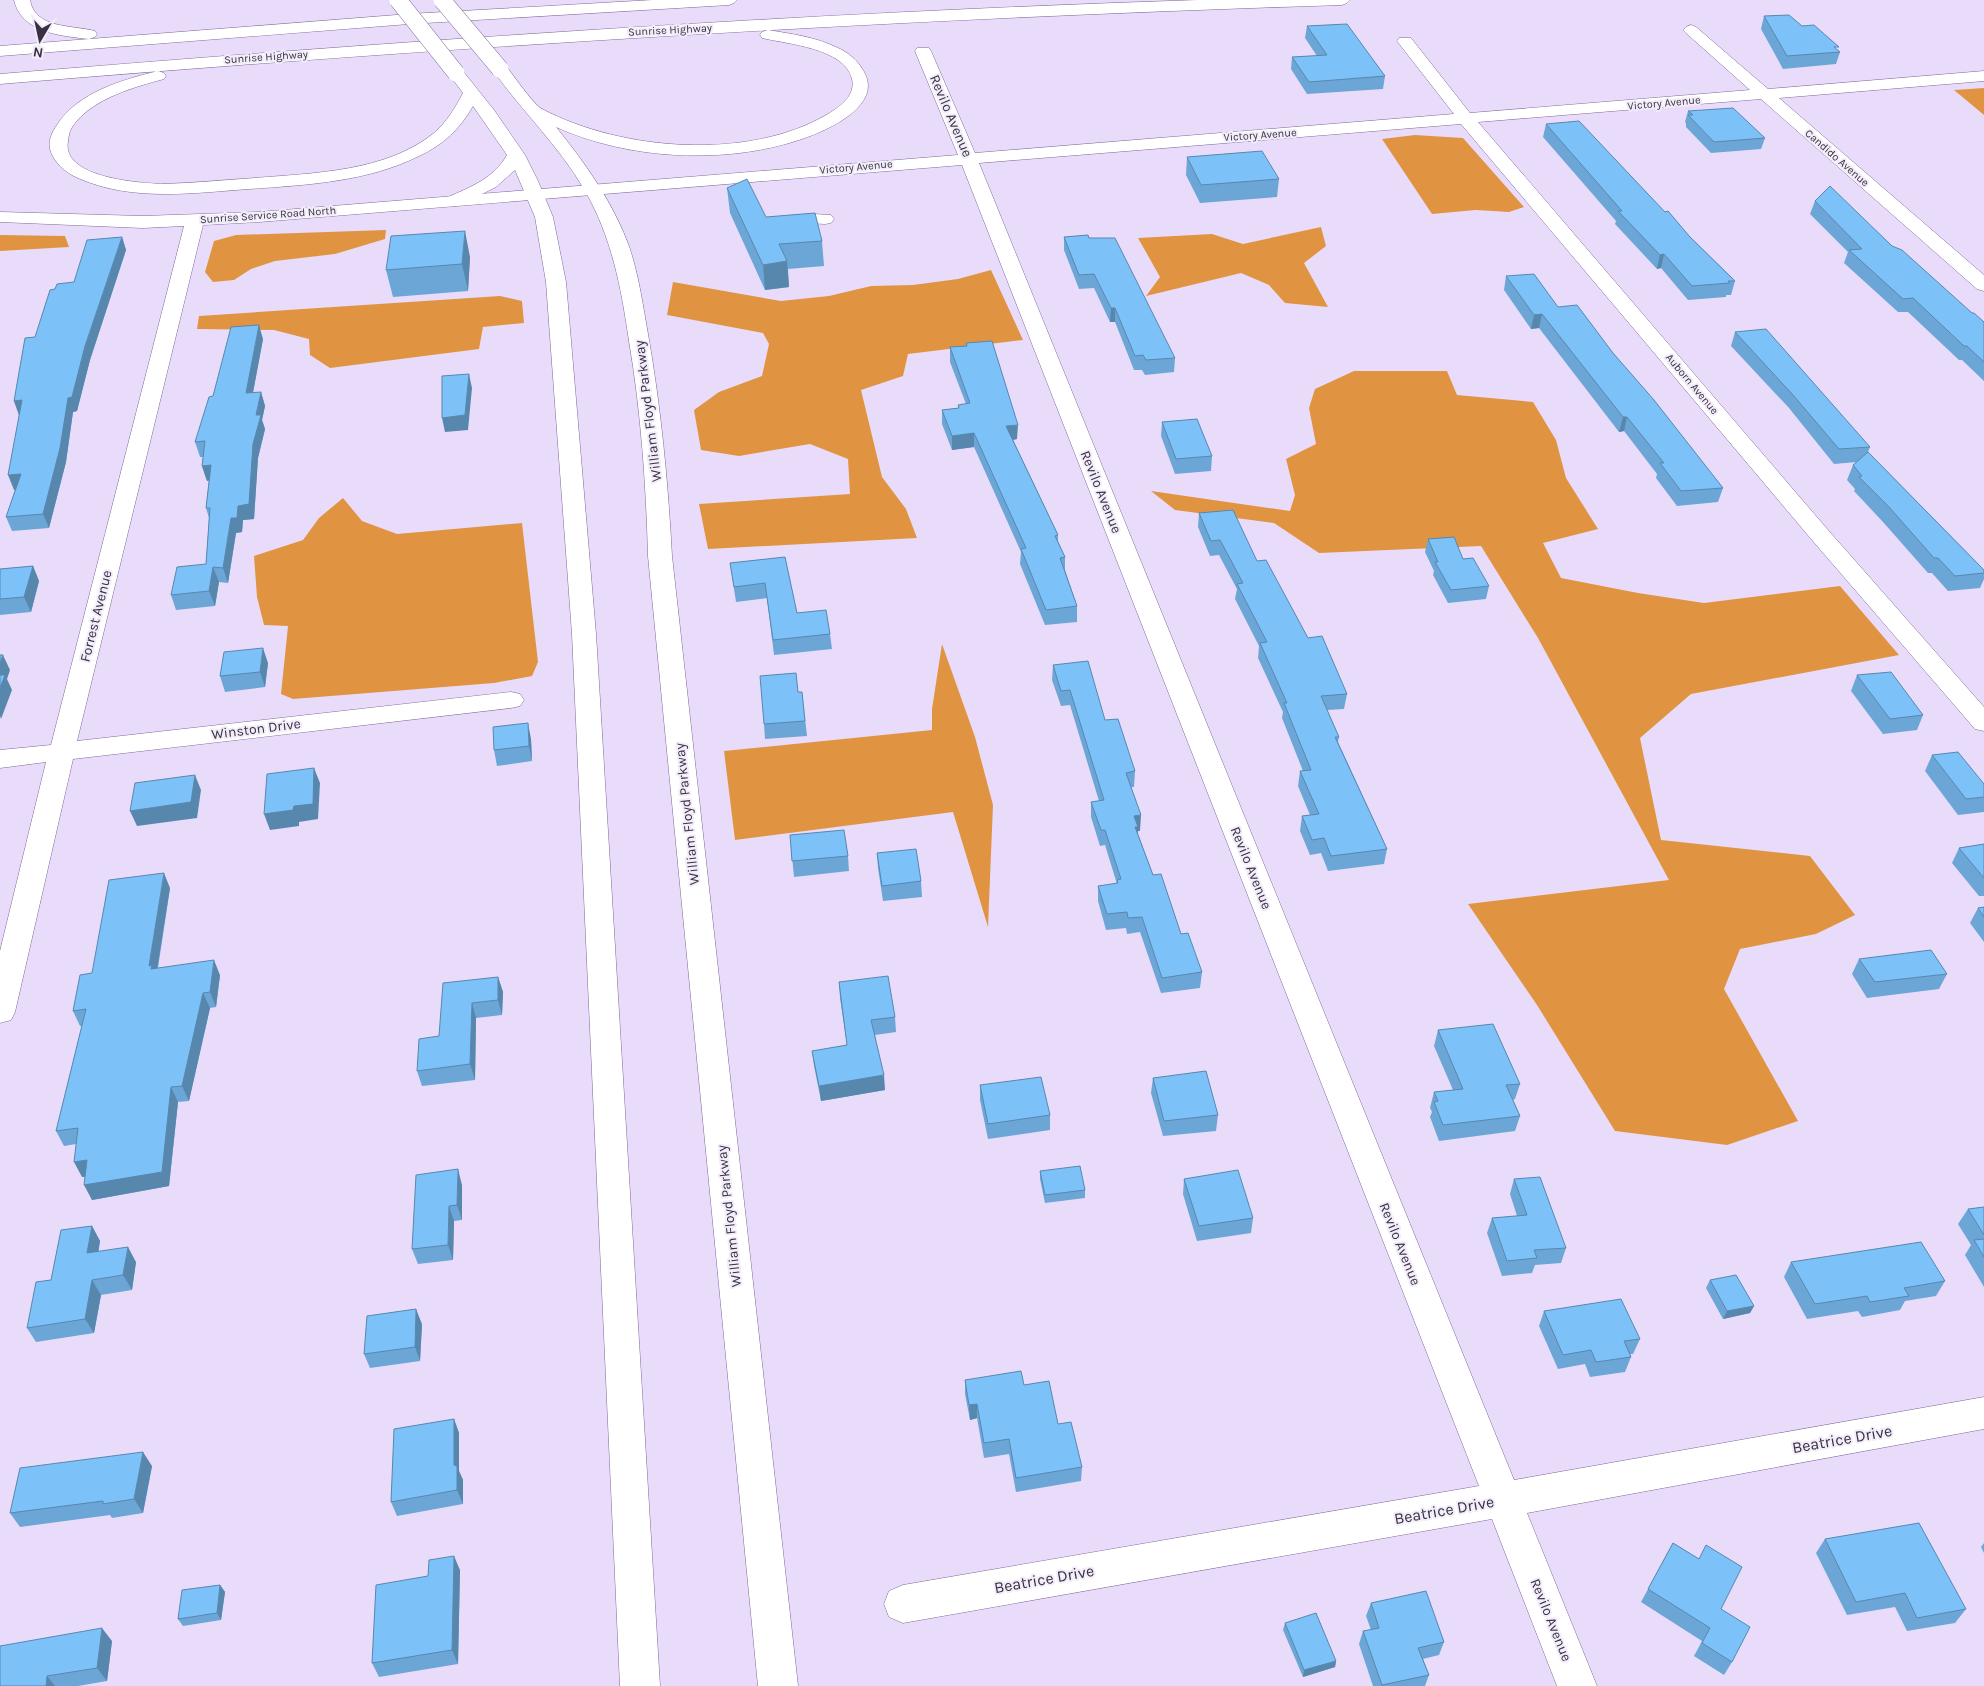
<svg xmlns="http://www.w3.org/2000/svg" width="1984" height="1686" font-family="Karla,sans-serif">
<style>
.forest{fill:#e09442}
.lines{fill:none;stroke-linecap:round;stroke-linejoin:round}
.minor-casing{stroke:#7e6998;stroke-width:1}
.highway-casing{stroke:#7e6998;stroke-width:1}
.minor{fill:#fff;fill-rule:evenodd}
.highway{fill:#fff;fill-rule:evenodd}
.highway-bridge-casing{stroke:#7e6998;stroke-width:18;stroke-linecap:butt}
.highway-bridge{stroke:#fff;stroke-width:17}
.wall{fill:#6ca6d6}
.shaded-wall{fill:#5887ae}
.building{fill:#7dc1f9;stroke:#5887ae}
.labels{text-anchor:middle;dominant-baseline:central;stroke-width:4;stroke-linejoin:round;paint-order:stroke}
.far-street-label{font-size:11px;fill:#3a3045;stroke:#f2edf8}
.street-label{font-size:14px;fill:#3a3045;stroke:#f2edf8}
.near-street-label{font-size:16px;fill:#3a3045;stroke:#f2edf8}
</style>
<rect width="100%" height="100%" fill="#e9dcfb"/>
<path class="forest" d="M1984 88V115L1954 90Z
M1415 135 1463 138 1524 207 1509 212 1476 210 1432 214 1382 139Z
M1321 227 1326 246 1304 263 1328 307 1285 303 1269 285 1241 273 1146 296 1160 277 1138 238 1212 234 1243 244Z
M386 230 385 239 335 254 275 261 251 269 234 280 213 282 205 272 214 241 236 235Z
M0 235 65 236 69 247 0 251Z
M991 270 1023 340 908 354 903 376 861 390 882 477 906 509 917 538 708 549 699 504 850 494 848 459 810 444 739 456 701 450 694 410 719 392 762 376 769 344 763 333 667 315 673 282 781 301 829 296 871 286 913 285 958 279Z
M500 296 522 301 524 323 483 327 479 349 330 368 310 355 309 339 274 330 197 329 199 316Z
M1354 371H1447L1457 395 1533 402 1556 440 1566 478 1598 529 1543 543 1561 578 1638 593 1704 603 1840 586 1899 655 1691 694 1640 738 1661 840 1810 856 1855 915 1816 934 1740 949 1724 989 1798 1121 1727 1145 1615 1131 1537 1005 1468 904 1669 880 1538 638 1481 546 1319 553 1274 523 1175 510 1151 491 1290 511 1295 495 1286 459 1316 444 1309 408 1315 389Z
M343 498 362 521 397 534 522 523 538 662 532 676 494 683 293 699 281 694 288 626 264 625 257 597 254 556 303 540 319 518Z
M942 644 975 737 993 805 988 927 953 812 735 840 724 751 932 730V709Z"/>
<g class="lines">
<defs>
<path id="minor" d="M1691 25 1696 27 1768 89 1984 71V81L1779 98 1984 275V291L1977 289 1761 99 1478 122 1828 530 1984 707V731L1975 729 1812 540 1461 124 979 163 1514 1480 1984 1397V1429L1527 1513 1597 1686H1557L1492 1519 903 1623 889 1617 884 1604 889 1591 903 1585 1479 1486 962 165 259 222 203 225 77 741 511 692 520 694 524 700 520 706 511 708 73 759 15 1012 11 1020 0 1023V951L46 762 0 768V750L51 745 184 226 143 228 0 222V212L143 216 259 212 958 155 915 51 917 48H929L931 51 975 153 1454 114 1397 41 1399 38H1411L1470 113 1750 90 1686 33 1683 30 1686 27Z
M813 214 831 215 834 219 831 223 825 224 807 223 804 219 807 215Z"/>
<path id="highway" d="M14 0H30C35 29 72 25 95 31L97 34 95 37 89 39C62 36 21 33 14 0Z
M653 0H737L734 3 729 5 409 24 0 56V46L409 14Z
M1198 0H1350L1347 3 1342 5C894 19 447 47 0 84V74C399 41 798 13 1198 0Z
M768 30C792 34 816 37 838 48 849 53 857 60 863 70 885 105 828 130 802 139 726 165 629 160 556 127 586 164 614 204 630 249 639 277 643 306 648 334 661 408 668 481 672 556L798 1686H758L648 556C646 484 641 412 629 341 621 287 612 237 584 189 559 146 521 110 492 69L494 66H506C513 75 534 105 542 109 622 151 749 161 828 114 840 107 856 95 852 79 845 48 787 44 762 38L760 35 762 32Z
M456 68 462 70 494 110 525 155 538 181 553 217 566 282 596 634 660 1686H620L572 634 546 282 535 217 515 170 496 187 460 205 454 206 448 205 445 201 448 197C471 187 494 178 507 155L473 106C460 129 443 145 419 156 367 182 306 185 249 189 193 193 132 202 78 178 66 173 53 162 50 149 48 141 52 132 57 125 78 92 122 80 158 71L164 73 166 76 164 79C134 87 95 98 75 123 70 129 69 134 68 141 61 178 139 183 163 184 194 183 224 180 255 178 314 173 386 172 434 133 447 122 455 108 463 93L448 73 450 70Z"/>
</defs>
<use href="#minor" class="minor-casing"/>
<use href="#highway" class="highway-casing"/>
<use href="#minor" class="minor"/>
<use href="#highway" class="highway"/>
<defs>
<path id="highway-bridge" d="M398 0 456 73
M442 0 500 69"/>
</defs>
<use href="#highway-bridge" class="highway-bridge-casing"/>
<use href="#highway-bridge" class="highway-bridge"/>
</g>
<path class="wall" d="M1764 16 1802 26 1840 52 1836 64 1783 69 1761 29Z
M1307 26 1385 76 1383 89 1307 94 1291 69 1292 57 1317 56 1305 38Z
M1688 111 1765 138 1761 149 1711 153 1686 127V123L1685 122Z
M1546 124 1665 212 1735 281 1731 295H1726V297L1688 300 1661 268 1657 269 1615 224 1616 221 1543 137Z
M1187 157 1279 179 1277 197 1200 203 1186 175Z
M727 188 766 217 822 241 824 266 788 269 789 287 765 290 730 213Z
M1815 201 1892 246 1972 313 1984 322V381L1962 360H1959L1908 312H1898L1844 263 1848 252 1810 214Z
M122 237 126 250 90 360 77 411 73 412 66 462 49 528 12 531 6 517 15 490H14L19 415 14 401 35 337 55 289 74 282Z
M1064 237 1089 238 1175 358 1174 372 1145 375 1142 370H1134L1115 322H1110L1094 288 1079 289 1064 250Z
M470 257 468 291 393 297 386 270Z
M1506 276 1558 307 1613 353 1723 488 1718 502 1677 506 1656 478 1657 474 1624 431 1619 432 1539 328 1531 329 1504 290Z
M1735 332 1870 447 1868 452 1984 570V579L1980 588 1948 591 1932 573H1928L1883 522 1854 491 1855 489 1847 480 1853 465 1857 462 1834 464 1789 408 1731 346Z
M263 339 253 393 261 392 265 406 262 420 265 429 258 458 254 519 243 520 242 532 236 533 228 583 219 582 215 606 176 610 171 595 206 564 209 518 206 508 209 480 207 481 202 466 203 457H200L195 442 213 396Z
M966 343 1017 439 1013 440 1058 535V541L1065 557V570L1077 606V622L1045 625 1020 564 1021 552 974 447 952 450 942 424V410L958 408V405L966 404 950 362V347L966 346Z
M1162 422 1212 456 1211 471 1175 474 1161 436Z
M1199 513 1257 561 1308 638 1347 694 1344 709 1327 710 1339 737 1338 742 1387 849 1384 864 1328 871 1321 853 1310 855 1300 831 1302 816 1310 815 1298 786 1300 771H1303L1282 718 1283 712 1258 658 1259 646 1235 599 1237 589 1219 555 1210 556 1198 527Z
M1428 539 1463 559 1489 586 1486 599 1448 603 1433 575 1434 571 1425 552Z
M785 557 797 613 830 634 832 649 774 655 767 598 736 602 730 563Z
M33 566 39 581 31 612 0 615V569Z
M268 663 265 687 225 692 220 676Z
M1053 665 1105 720 1135 771 1134 787H1131L1140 831H1138V834L1153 875 1181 934 1202 972 1200 988 1161 993 1140 932 1127 934 1126 928 1106 930 1098 901V886L1117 884 1105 845 1100 846 1091 817V802L1099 801 1070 705 1061 706 1052 680Z
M1857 675 1923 715 1917 730 1883 734 1851 691Z
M798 692H802L807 736 765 739 764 724Z
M531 739 532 761 497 766 494 750Z
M1932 755 1984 784V812L1958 815 1925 771Z
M790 835 848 856 849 871 794 877Z
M1984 844V896H1979L1952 863 1959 848Z
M877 853 921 881 922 897 883 901 878 868Z
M170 888 158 968 220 975 216 1007 210 1008 189 1101 178 1102 169 1186 92 1200 85 1177H82L76 1144 64 1146 56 1131 82 1026H80L73 1011 92 973Z
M1984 907V942L1970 923 1978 908Z
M1859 959 1947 974 1939 989 1867 998 1852 974Z
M498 977 503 992 502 1015 476 1018 475 1080 422 1086 417 1071 439 1036Z
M839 982 895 1017 896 1032 875 1035 885 1090 821 1101 814 1066 812 1051 847 1045 840 998Z
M1438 1030 1520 1084 1515 1099 1513 1100 1520 1116 1515 1131 1439 1141 1430 1117 1432 1112 1430 1108 1434 1092 1453 1090 1434 1046Z
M1153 1078 1218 1115 1216 1131 1163 1136 1151 1093Z
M980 1085 1050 1115V1130L988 1139 980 1100Z
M1040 1171 1085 1190V1198L1045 1203 1040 1179Z
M1184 1179 1253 1218 1251 1233 1197 1241 1183 1194Z
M1514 1179 1566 1248 1561 1263 1535 1265 1532 1273 1502 1276 1487 1233 1492 1218 1517 1216 1510 1194Z
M462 1185V1220L454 1221 453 1260 418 1264 412 1249Z
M1984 1207V1287L1965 1255 1971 1245 1958 1224 1968 1209Z
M92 1226 100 1241 98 1252 136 1262 132 1290 101 1295 94 1333 36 1342 27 1328 51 1280Z
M1791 1262 1945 1281 1936 1296 1905 1301 1900 1310 1862 1317 1858 1311 1807 1319 1784 1277Z
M1710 1280 1754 1306 1750 1313 1723 1319 1706 1288Z
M1544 1311 1640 1339 1633 1354H1630L1631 1357 1625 1372 1590 1377 1585 1364 1558 1369 1539 1326Z
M422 1324 420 1361 370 1368 364 1354Z
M965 1380 1024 1385 1058 1424 1082 1467 1081 1481 1016 1492 1009 1454 984 1458 977 1418 970 1420 965 1394Z
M454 1419 459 1433V1471L463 1480V1504L397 1516 391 1502Z
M152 1466 143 1513 112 1518 110 1515 20 1527 10 1513Z
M1825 1539 1966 1609 1955 1623 1907 1631 1895 1607 1847 1615 1816 1553Z
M1673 1543 1699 1559 1706 1545 1721 1609 1732 1662 1724 1675 1694 1656 1702 1641 1641 1602Z
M1984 1543V1553L1981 1547Z
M460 1570 458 1664 379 1677 372 1663 428 1576Z
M220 1585 225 1592 221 1620 183 1626 178 1619Z
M1371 1603 1444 1642 1439 1655 1423 1659 1429 1675 1425 1686H1373L1359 1644 1363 1631 1371 1630 1366 1616Z
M1285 1623 1336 1661 1335 1667 1303 1677 1283 1630Z
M112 1641 107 1681 78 1686H0Z"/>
<path class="shaded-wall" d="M465 231 470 257 468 291 462 264Z
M122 237 126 250 90 360 77 411 73 412 66 462 49 528 43 514 68 398Z
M1664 254 1661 268 1657 269 1660 255Z
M787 261 789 287 765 290 763 265Z
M1111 308H1115V322H1110Z
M1542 314 1539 328 1531 329 1534 315Z
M259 325 263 339 250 408 246 393Z
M469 374 472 388 468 430 445 432 442 418Z
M261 392 265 406 262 420 265 429 258 458 254 519 243 520 242 532 236 533 228 583 223 568 231 518 238 506Z
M22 400 19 415 14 401Z
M1623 417H1627L1624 431 1619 432Z
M1018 425 1017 439 1006 441V426Z
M974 433V447L952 450V436Z
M211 465 216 479 207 481 202 466Z
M21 474 27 488 14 490 8 475Z
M33 566 39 581 31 612 24 597Z
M213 567 219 582 215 606 209 591Z
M263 648 268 663 265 687 260 672Z
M3 655 10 670 7 679 12 690 1 719 0 716V663Z
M528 723 531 739 532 761 529 746Z
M314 768 320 783 318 819 299 822V826L270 830 264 814 294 806Z
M195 775 201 790 197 818 137 826 130 811Z
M1141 815 1140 831H1138L1137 842 1134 816Z
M164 873 170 888 156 976 149 966Z
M214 960 220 975 216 1007 210 992Z
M498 977 503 992 502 1015 498 1000Z
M203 993 210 1008 189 1101 182 1086Z
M472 1003 476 1018 475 1080 470 1064Z
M884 1075 885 1090 821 1101 819 1086Z
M171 1087 178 1102 169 1186 92 1200 84 1185Z
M87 1160 95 1175 82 1177 74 1162Z
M458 1169 462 1185V1220L457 1205Z
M449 1206 454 1221 453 1260 448 1245Z
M92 1226 100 1241 96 1268 87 1253Z
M128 1247 136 1262 132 1290 123 1275Z
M92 1280 101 1295 94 1333 85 1319Z
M1754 1306 1750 1313 1723 1319 1727 1311Z
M416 1309 422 1324 420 1361 415 1347Z
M977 1404V1418L970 1420 969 1405Z
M454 1419 459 1433V1471L463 1480V1504L457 1490 454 1465Z
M143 1452 152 1466 143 1513 134 1499Z
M454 1556 460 1570 458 1664 452 1650Z
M220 1585 225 1592 221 1620 217 1613Z
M102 1628 112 1641 107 1681 97 1668Z
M1336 1661 1335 1667 1303 1677 1304 1670Z
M47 1676 55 1686H46Z"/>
<path class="building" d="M1789 15 1802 26 1814 25 1839 47H1834L1840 52 1787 56 1764 16Z
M1347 24 1385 76 1309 82 1292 57 1327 55 1307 26Z
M1733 108 1765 138 1714 142 1688 115H1693L1688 111Z
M1579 121 1665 212 1668 211 1690 237 1735 281H1728L1730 283 1692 286 1664 254 1660 255 1618 211H1622L1546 124Z
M1262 151 1279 179 1201 185 1187 157Z
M747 179 766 217 815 213 822 241 779 244 787 261 763 265 727 188Z
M1830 186 1892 246 1902 250 1972 313H1974L1984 322V362L1967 346H1964L1913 298 1903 299 1849 250 1862 249 1815 201Z
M465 231 462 264 386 270 391 236Z
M1088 235 1089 238H1115L1175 358 1146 360 1143 355 1135 356 1115 308H1111L1094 274 1079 275 1064 237Z
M122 237 85 346 72 397 68 398 60 448 43 514 6 517 21 474 8 475 22 400 14 401 25 338 35 337 50 290 55 289 57 284 74 282 87 240Z
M1534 274 1558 307 1577 305 1613 353 1654 400 1723 488 1681 491 1660 463H1664L1627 417H1623L1542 314 1534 315 1506 276Z
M259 325 246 393 261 392 256 415H261L253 444 249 504 238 506 237 518H231L223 568 213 567 209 591 171 595 177 567 206 564 210 508H206L211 465 202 466 205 441 195 442 209 397 213 396 231 327Z
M1766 329 1870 447 1839 449 1793 395 1735 332Z
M992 341 1018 425 1006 426 1058 535 1055 536 1065 557 1060 558 1077 606 1046 610 1021 549 1026 548 974 433 952 436 942 410 959 408 958 405 970 403 950 347 967 346 966 343Z
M469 374 465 415 442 418V376Z
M1197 419 1212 456 1176 459 1162 422Z
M1868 452 1984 570V573L1955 576 1938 558H1934L1889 507 1859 477 1862 476 1853 465Z
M1233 510 1257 561 1266 560 1308 638 1322 636 1347 694 1321 696 1339 737H1335L1387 849 1331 856 1324 838 1312 840 1302 816 1319 814 1300 771 1311 770 1284 703H1287L1260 643 1267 642 1237 584 1243 583 1220 540 1211 541 1199 513Z
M1454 537 1463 559 1473 558 1489 586 1451 590 1435 562H1438L1428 539Z
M785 557 797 613 826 610 830 634 773 640 765 583 734 587 730 563Z
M33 566 24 597 0 599V569Z
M263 648 260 672 220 676 224 652Z
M0 655H3L0 663Z
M1088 661 1105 720 1118 719 1135 771 1126 773 1141 815 1134 816 1138 827H1135L1153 875 1161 874 1181 934 1188 933 1202 972 1162 978 1142 917 1128 918 1127 912 1107 914 1098 886 1118 883 1117 880 1121 879 1105 830H1101L1091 802 1104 800 1070 690 1061 691 1053 665Z
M1891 672 1923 715 1890 719 1857 675Z
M796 673 798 692H802L805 721 764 724 760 676Z
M0 675H5L0 688Z
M528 723 529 746 494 750 493 727Z
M1958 752 1984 784V797L1966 799 1932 755Z
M314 768 313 804 294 806 293 810 264 814 267 774Z
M195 775 191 802 130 811 135 783Z
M844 830 848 856 792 861 790 835Z
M1984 844V878L1959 848Z
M916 849 921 881 882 886 877 853Z
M164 873 149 966 152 965 151 969 214 960 210 992 203 993 182 1086 171 1087 162 1172 84 1185 87 1160 74 1162 78 1128 56 1131 86 1009 73 1011 80 975 92 973 109 880Z
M1984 907V917L1978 908Z
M1931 950 1947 974 1875 982 1859 959Z
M888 976 895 1017 871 1020 884 1075 819 1086 812 1051 847 1045 839 982Z
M498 977V1000L472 1003 470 1064 417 1071 419 1039 439 1036 443 983Z
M1493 1024 1520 1084 1506 1085 1520 1116 1443 1125 1434 1102 1438 1101 1434 1092 1463 1089 1438 1030Z
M1206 1071 1218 1115 1164 1121 1153 1078Z
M1041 1077 1050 1115 988 1124 980 1085Z
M1080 1166 1085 1190 1045 1195 1040 1171Z
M458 1169 457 1205 449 1206 448 1245 412 1249 416 1175Z
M1238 1170 1253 1218 1199 1226 1184 1179Z
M1540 1177 1566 1248 1534 1250 1537 1258 1507 1261 1492 1218 1527 1215 1514 1179Z
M1984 1207V1235L1968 1209Z
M92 1226 87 1253 128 1247 123 1275 92 1280 85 1319 27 1328 36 1282 51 1280 61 1230Z
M1984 1239V1257L1974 1240Z
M1921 1242 1945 1281 1904 1288 1909 1296 1870 1302 1867 1296 1815 1304 1791 1262Z
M1736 1275 1754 1306 1727 1311 1710 1280Z
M1621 1299 1640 1339 1624 1341 1631 1357 1596 1362 1591 1350 1563 1355 1544 1311Z
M416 1309 415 1347 364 1354 367 1316Z
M1021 1371 1024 1385 1049 1381 1058 1424 1071 1422 1082 1467 1016 1478 1009 1439 984 1443 977 1404 969 1405 965 1380Z
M454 1419V1465L457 1466V1490L391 1502 394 1429Z
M143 1452 134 1499 103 1504V1501L10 1513 20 1468Z
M1919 1523 1966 1609 1917 1618 1905 1593 1856 1602 1825 1539Z
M1673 1543 1699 1559 1706 1545 1742 1567 1721 1609 1750 1627 1732 1662 1702 1643 1710 1628 1648 1589Z
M454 1556 452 1650 372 1663 376 1585 428 1576 429 1560Z
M220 1585 217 1613 178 1619 182 1590Z
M1426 1591 1444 1642 1418 1648 1429 1675 1382 1685 1363 1631 1379 1628 1371 1603Z
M1316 1613 1336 1661 1304 1670 1285 1623Z
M102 1628 97 1668 47 1676 46 1686H0V1646Z"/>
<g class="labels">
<g class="far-street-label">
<text transform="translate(670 30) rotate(-3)">Sunrise Highway</text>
<text transform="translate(266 57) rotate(-4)">Sunrise Highway</text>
<text transform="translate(1664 103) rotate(-5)">Victory Avenue</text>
<text transform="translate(1260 135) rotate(-4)">Victory Avenue</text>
<text transform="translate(1837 158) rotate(41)">Candido Avenue</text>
<text transform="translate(856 167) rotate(-5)">Victory Avenue</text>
<text transform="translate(268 215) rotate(-4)">Sunrise Service Road North</text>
<text transform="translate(1692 384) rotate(50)">Auborn Avenue</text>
</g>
<g class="street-label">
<text transform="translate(951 116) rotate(67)">Revilo Avenue</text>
<text transform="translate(648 411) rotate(-97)">William Floyd Parkway</text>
<text transform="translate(1101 492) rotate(68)">Revilo Avenue</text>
<text transform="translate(96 616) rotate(-76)">Forrest Avenue</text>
<text transform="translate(256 729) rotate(-7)">Winston Drive</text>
<text transform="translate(687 814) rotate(-96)">William Floyd Parkway</text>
<text transform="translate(1251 868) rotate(68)">Revilo Avenue</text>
<text transform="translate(729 1216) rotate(-96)">William Floyd Parkway</text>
<text transform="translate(1400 1244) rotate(68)">Revilo Avenue</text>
<text transform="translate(1551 1620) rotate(68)">Revilo Avenue</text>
</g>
<g class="near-street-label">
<text transform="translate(1842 1439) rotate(-10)">Beatrice Drive</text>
<text transform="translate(1444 1510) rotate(-10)">Beatrice Drive</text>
<text transform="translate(1044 1579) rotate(-10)">Beatrice Drive</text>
</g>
</g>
<g transform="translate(40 40) rotate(189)" stroke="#f2edf8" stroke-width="4" paint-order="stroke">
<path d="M0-4L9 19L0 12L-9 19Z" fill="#3a3045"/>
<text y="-8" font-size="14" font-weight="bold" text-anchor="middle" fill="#3a3045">N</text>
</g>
</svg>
